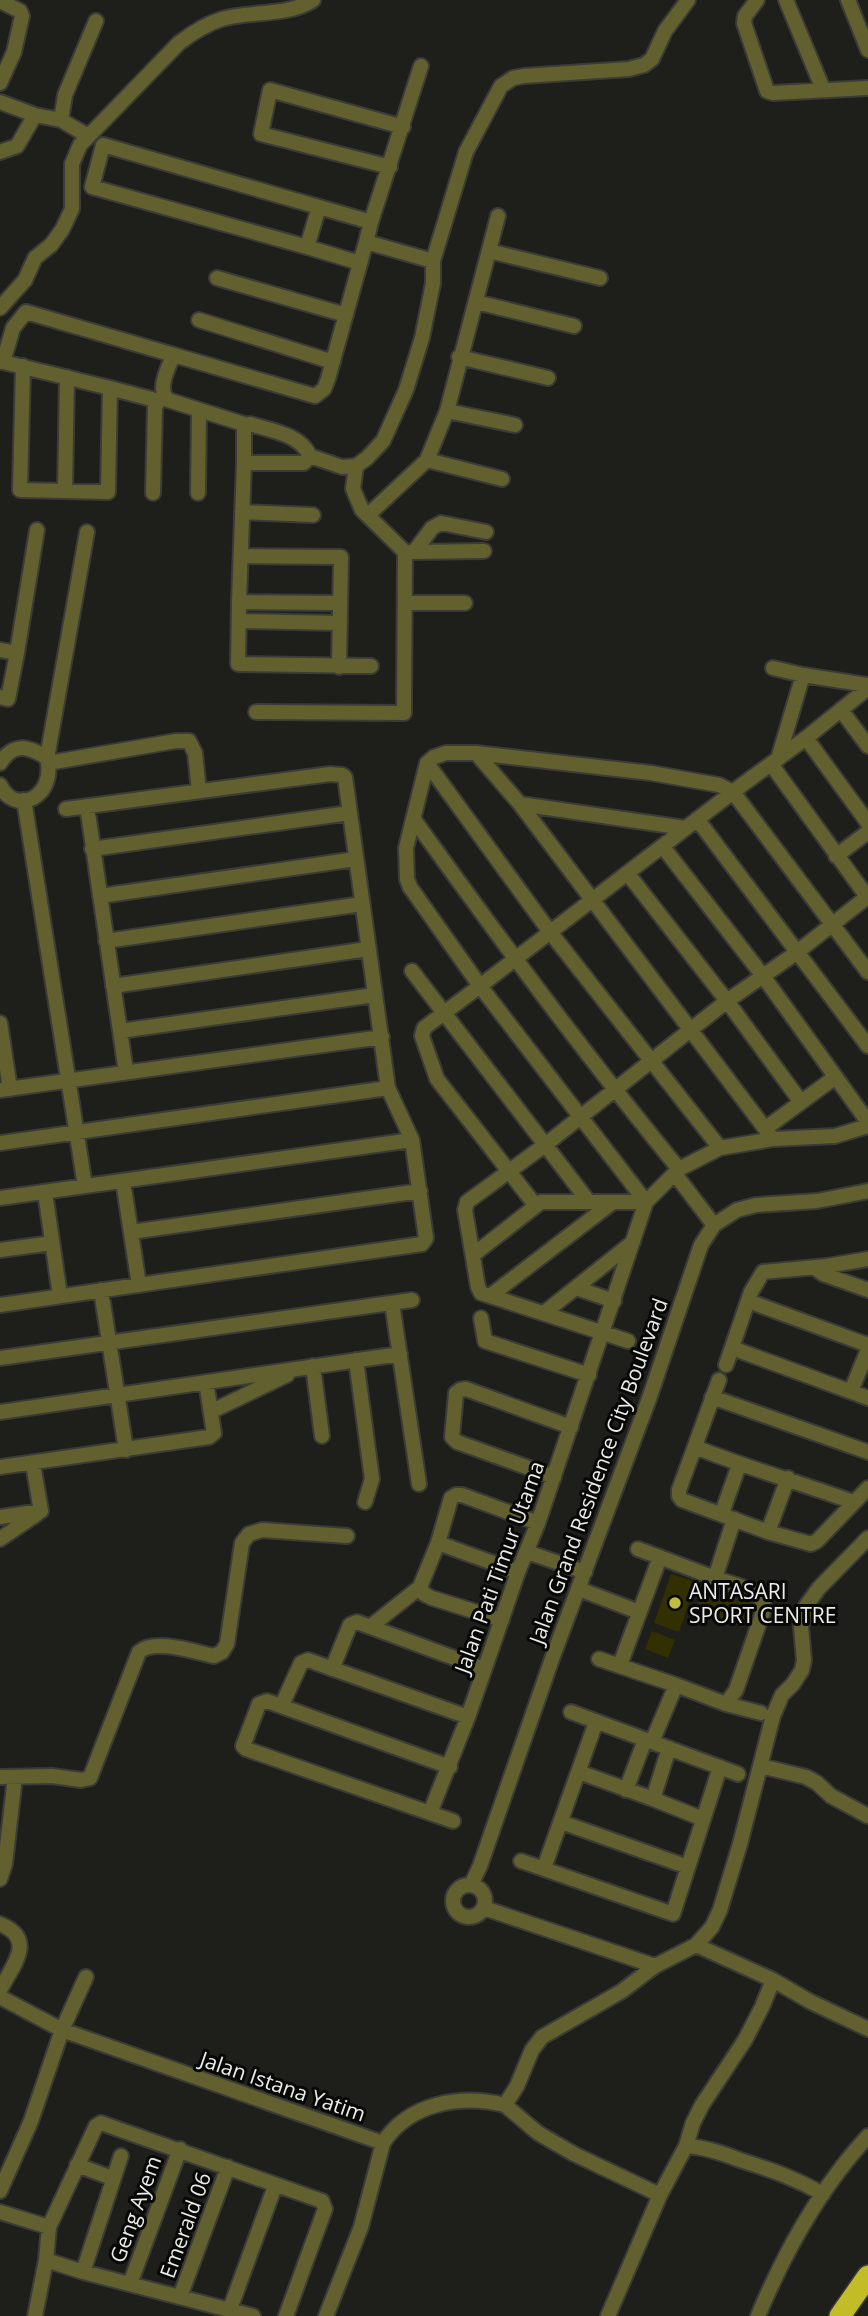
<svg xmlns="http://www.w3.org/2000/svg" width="868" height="2316" font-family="'Open Sans',sans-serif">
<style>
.green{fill:#323001}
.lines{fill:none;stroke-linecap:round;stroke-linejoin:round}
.minor-casing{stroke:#3b3b37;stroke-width:18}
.highway-casing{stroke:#3b3b37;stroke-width:24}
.minor{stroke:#61602e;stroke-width:14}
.highway{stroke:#c2bd26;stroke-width:21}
.poi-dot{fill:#c1bd40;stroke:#080806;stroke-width:2.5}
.labels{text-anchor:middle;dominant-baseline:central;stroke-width:6;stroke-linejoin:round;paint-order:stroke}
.street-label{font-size:21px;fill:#ececea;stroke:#080806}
.poi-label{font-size:21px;fill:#ececea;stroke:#080806;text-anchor:start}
</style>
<rect width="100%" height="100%" fill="#1e1e1a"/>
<path class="green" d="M671 1574 696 1582 679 1632 654 1623Z
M705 1584 753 1602 743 1627 695 1609Z
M652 1631 675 1640 668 1658 645 1649Z"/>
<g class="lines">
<defs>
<path id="minor" d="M757 0 745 16 744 23 767 91 773 93 868 88
M786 0 823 89
M848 0 868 50
M0 1 20 11 22 16 14 52 0 83
M0 102 35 115 61 120 88 136
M61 120 65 95 96 21
M0 152 17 146 35 115
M390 167 261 134 270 90 403 127
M371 222 421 66
M307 247 92 187 103 145 319 207
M489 251 600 278
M360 263 307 247 319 207 371 222 366 242
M217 278 346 315
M476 302 574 326
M0 308 25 280 35 258 51 245 62 230 72 209V164L80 145 179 43C192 33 206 24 222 19 249 11 290 16 313 0
M199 320 333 362
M173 355C169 368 156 388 168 400L247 425
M459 357 548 378
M0 362H3L13 328 26 312 315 396 324 389 328 379 366 242 433 261
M3 362 110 388 108 492 20 490 23 366
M110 388 159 401
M447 411 515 425
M310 456 304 463H244V428L250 424C272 431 300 434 310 456L342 467 356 466 367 458 383 441 406 390 422 338 433 283V261L466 152 501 86 513 78 524 76 629 69 644 65 652 59 665 31 688 0
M427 460 502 479
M244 463 239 602 340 603
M65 491 67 377
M153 493 155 406 164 395
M198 493 199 410
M242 512 313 515
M368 515 427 460 447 411 498 216
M410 552 484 551
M414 552 432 528 441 523 486 532
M241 556 341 557 339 667
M239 602 238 664 371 666
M406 603H465
M239 621 340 623
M0 650 17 653 8 699 0 697
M17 653 37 530
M773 668 803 675 868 685
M868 688 806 738 742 785 480 986 410 887 407 879 406 848 427 763 434 757 446 753H476L651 773 719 785 733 792 868 972
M841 710 868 746
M256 712 404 713 405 552 362 510 353 489 356 466
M806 738 868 823
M476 753 520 804 773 1139
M47 758 87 532
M778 759 803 675
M0 763C14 742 28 746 47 758 57 797 15 817 0 785
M48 763 176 741H189L195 753 199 791
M427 763 550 932 720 1148
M771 764 868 898
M24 800 85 1186
M520 804 685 828
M87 806 126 1072
M697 819 868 1046
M415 821C500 939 586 1056 679 1169
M663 847 763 976 868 1122
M92 849 349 813
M836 856 868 832
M628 874 727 1001 801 1102
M100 896 356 859
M106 941 362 904
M412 971 589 1202
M113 986 368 949
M0 1023 10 1089
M120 1031 375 995
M0 1090 382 1037
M766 1128 834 1078
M0 1143 388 1088
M675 1174 714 1225
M123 1181 139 1285
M45 1192 60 1296
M0 1198 412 1140
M131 1232 420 1191
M0 1250 52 1243
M473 1255 541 1202H646L679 1169 720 1148 773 1139 835 1136 868 1126
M815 1268 823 1274 868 1290
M576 1288 614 1301
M101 1290 126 1450
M490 1296 613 1202
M748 1301 868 1345
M392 1303 419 1484
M0 1305 422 1244 426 1238 412 1140 388 1088 345 777 342 775 330 774 66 809
M544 1313 633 1242
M481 1318 485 1341 589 1375
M628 1341 481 1293 478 1287 465 1210 467 1202 545 1145 727 1001 796 953 867 897
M732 1348 868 1398
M0 1358 412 1300
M356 1360 372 1479 365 1502
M726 1365 751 1292 763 1272 827 1266 868 1259
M313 1366 322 1436
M719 1380 679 1490V1496L682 1500 768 1532 811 1544 817 1541 868 1488
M851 1391 868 1350
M712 1397 868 1452
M212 1411 287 1375
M0 1412 400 1354
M695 1447C747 1468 801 1483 853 1502
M0 1467 209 1437 214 1433 206 1382
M554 1477 457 1442 452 1437 456 1393 460 1390 466 1389 571 1427
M722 1513 739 1465
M0 1517 41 1511 33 1464
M768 1532 788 1478
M0 1539 37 1514
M438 1543 518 1572
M638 1549 715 1578 734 1519
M527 1552 585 1572
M579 1589 639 1612
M502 1620 432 1598 424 1594 420 1587 438 1543 451 1498 456 1495H462L538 1523
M370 1627 420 1587
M599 1659 676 1685 652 1742
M620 1665 660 1557
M332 1669 350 1625 357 1622 484 1669
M676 1685 726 1704 736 1690 764 1609C763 1588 732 1585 715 1578
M726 1704 761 1713
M282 1705 301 1663 308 1660 468 1717
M571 1712 738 1774
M761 1766 806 1777 817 1783 831 1796 868 1816
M450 1767 267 1701 259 1704 243 1746 246 1749 453 1821
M579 1772 653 1799 703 1819
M0 1777 52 1776 81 1780 90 1778 139 1652C154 1638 195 1652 214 1656L222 1652 227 1644 242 1543 249 1534 262 1530 347 1536
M626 1790 645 1740
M653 1799 669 1748
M430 1813 468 1717 518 1572 538 1523 646 1202 480 986 424 1028 422 1036 437 1079 536 1206
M561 1822 688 1867
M521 1861 673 1914 720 1767
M544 1868 596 1722
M0 1879 5 1864 15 1777
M471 1885 480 1866 553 1656 649 1399 701 1245 714 1225 737 1210 756 1205 817 1201 868 1191
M453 1901a16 16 0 1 1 32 0a16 16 0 1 1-32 0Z
M484 1908 655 1966
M0 1924C37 1939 13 1965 0 1990
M696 1945 773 1980 811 2002 868 2029
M0 1997 62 2030 383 2143C409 2103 460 2094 505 2105L517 2086 532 2050 542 2037 622 1991 655 1966 696 1945 712 1927 720 1910 740 1844 773 1716 782 1695 793 1684 802 1670 804 1660 801 1627 806 1606 819 1588 868 1538
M505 2105 538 2133 574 2154 660 2195
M686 2146 693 2123 702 2105 745 2040 762 2007 773 1980
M77 2165 112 2178
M0 2191 31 2121 62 2030 86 1977
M0 2212 49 2227
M46 2260 83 2272 253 2316
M83 2272 121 2156
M130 2284 180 2149
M180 2297 228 2167
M230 2309 275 2186
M35 2316 46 2260 49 2227 96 2126 101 2123 322 2201 325 2209 286 2316
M326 2316 361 2227 383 2143
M608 2316 660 2195 686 2146C705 2147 722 2153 740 2160 771 2170 793 2177 823 2194
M758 2316C785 2251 820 2188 868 2136"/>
<path id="highway" d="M840 2316 868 2276"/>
</defs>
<use href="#minor" class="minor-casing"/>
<use href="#highway" class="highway-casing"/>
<use href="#minor" class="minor"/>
<use href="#highway" class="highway"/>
</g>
<circle class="poi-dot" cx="675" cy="1603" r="7"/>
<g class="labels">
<g class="street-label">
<text transform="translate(598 1471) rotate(-70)">Jalan Grand Residence City Boulevard</text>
<text transform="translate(499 1567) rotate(-70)">Jalan Pati Timur Utama</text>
<text transform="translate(283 2086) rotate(19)">Jalan Istana Yatim</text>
<text transform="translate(135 2209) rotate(-70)">Geng Ayem</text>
<text transform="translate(185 2225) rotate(-70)">Emerald 06</text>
</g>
<g class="poi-label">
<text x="689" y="1591">ANTASARI<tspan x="689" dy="24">SPORT CENTRE</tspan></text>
</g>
</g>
</svg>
